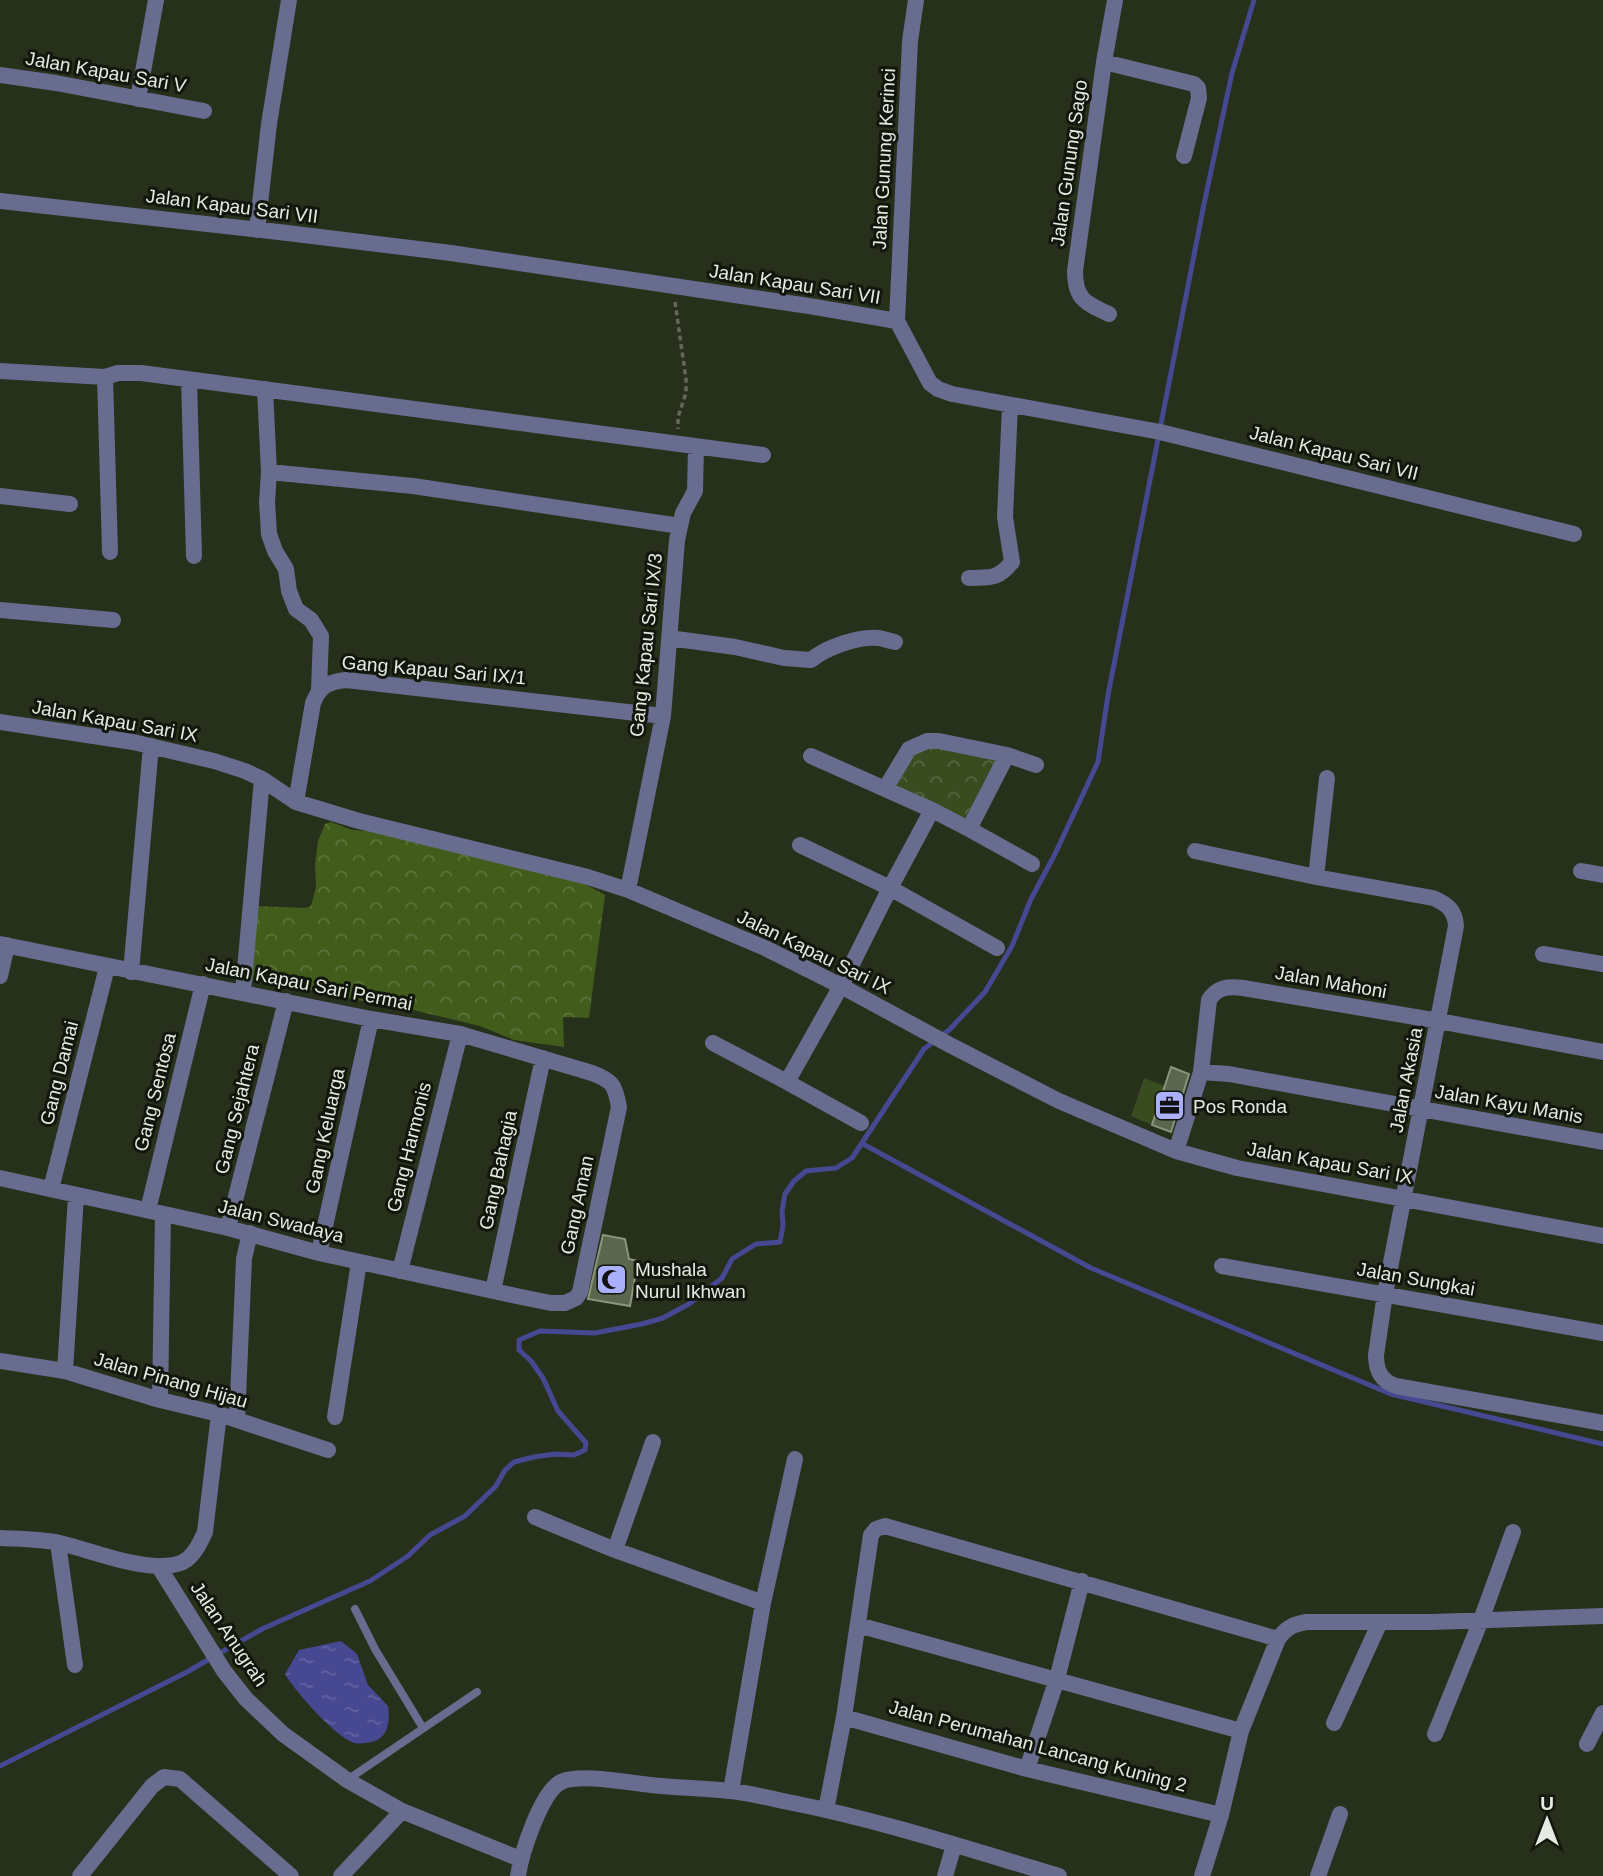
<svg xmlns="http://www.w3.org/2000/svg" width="1603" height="1876" font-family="Arial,sans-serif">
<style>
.forest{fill:url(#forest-crowns)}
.park{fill:url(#park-crowns)}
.pitch{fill:#394c20}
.water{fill:url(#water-ripples)}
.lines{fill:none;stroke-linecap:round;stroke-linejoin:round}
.stream{stroke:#474892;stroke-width:5}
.building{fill:#5b664f;stroke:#89957c;stroke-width:2}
.path{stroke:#626a57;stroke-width:3.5;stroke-dasharray:5 3.5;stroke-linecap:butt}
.lane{stroke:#686c8e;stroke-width:8}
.street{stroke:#686c8e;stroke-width:16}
.labels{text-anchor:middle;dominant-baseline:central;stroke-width:6;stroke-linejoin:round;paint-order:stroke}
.street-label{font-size:19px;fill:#e5ebde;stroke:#12170d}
.poi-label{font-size:19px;fill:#e5ebde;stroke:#12170d;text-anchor:start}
</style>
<defs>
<pattern id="forest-crowns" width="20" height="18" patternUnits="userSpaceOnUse" patternTransform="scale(1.75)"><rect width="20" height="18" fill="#425c1c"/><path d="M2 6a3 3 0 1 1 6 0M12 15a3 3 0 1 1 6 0" fill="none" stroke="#5d743d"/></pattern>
<pattern id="park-crowns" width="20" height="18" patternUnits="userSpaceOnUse" patternTransform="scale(1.75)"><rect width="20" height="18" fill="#394c20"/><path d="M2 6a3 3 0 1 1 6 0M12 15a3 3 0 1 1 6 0" fill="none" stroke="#566640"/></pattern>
<pattern id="water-ripples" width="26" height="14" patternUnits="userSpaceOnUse" patternTransform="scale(1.75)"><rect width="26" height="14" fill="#474892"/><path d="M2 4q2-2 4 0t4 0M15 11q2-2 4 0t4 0" fill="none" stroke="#6163a1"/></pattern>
</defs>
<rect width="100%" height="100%" fill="#27301b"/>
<path class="forest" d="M331 822 352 830 382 832 585 884 605 895 589 1018 563 1017 564 1047 514 1040 480 1026 409 1009 333 996 282 982 260 983 249 980 256 906 305 908 311 906 316 887 315 864 318 841 325 824Z"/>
<path class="park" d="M928 743 991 757 997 761 969 819 890 789 911 751Z"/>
<path class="pitch" d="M1144 1078 1165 1086 1152 1125 1131 1116Z"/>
<path class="water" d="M341 1641 357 1654 368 1685 388 1706C390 1717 389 1735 377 1740 371 1743 361 1744 355 1743 337 1739 294 1690 285 1674L299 1650Z"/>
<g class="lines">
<path class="stream" d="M863 1144 1091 1268 1391 1394 1603 1444
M0 1766 187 1672 262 1629 370 1581 408 1556 430 1535 465 1516 496 1486 505 1470 514 1462 534 1457 555 1454 574 1455 585 1450 586 1443 558 1411 543 1378 531 1361 519 1350V1340L540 1331 595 1333 642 1324 663 1318 689 1304 722 1278 732 1259 756 1244 780 1242 783 1226 782 1211 785 1194 794 1181 806 1171 836 1168 852 1158 924 1049 949 1030 985 992 1012 946 1031 899 1055 854 1098 762 1108 695 1204 204 1232 73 1254 0"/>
</g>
<path class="building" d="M1171 1067 1189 1074 1171 1132 1152 1125Z
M603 1235 625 1239 629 1259 638 1261 630 1306 588 1299Z"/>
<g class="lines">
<path class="path" d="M675 302 686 379V393L678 417V429"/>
<path class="lane" d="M355 1609 375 1649 423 1728
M347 1780 477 1692"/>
<path class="street" d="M1104 62 1194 84 1198 88 1199 98 1184 156
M0 75 56 83 204 111
M138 99 156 0
M0 201 279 232 451 253 809 306 897 321
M257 230 269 124 289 0
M1109 314C1085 303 1075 299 1075 271L1104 62 1115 0
M897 321 930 383 938 389 952 394 1160 432 1574 534
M897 321 910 41 916 0
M0 371 105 377 118 373H141L763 455
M105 377 110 552
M189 380 194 556
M265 389 269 472 267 502 269 534 275 551 286 569 289 591 296 609 311 620 321 636 319 690
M269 472 413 486 680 526
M0 496 70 504
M969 578C990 577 998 580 1012 562L1005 517 1010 406
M0 610 113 620
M669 638 735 647 784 658 811 660C827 647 858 636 879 638 884 639 890 641 895 642
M0 722 133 742 214 761 245 771 262 779 296 802 359 821 588 877 628 890 765 948 841 986 950 1045 1059 1101 1176 1151 1237 1168 1603 1236
M811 756 932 810 969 829 1032 864
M885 789 909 749 927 741H939L1007 755 1036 765
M296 802 313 703C320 686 328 682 346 680L663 716
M969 829 1007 755
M800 845 890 888 997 948
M1195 851 1316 877 1433 898C1447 904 1455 910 1456 926L1385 1294 1376 1355C1376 1371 1381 1381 1396 1386L1603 1423
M1581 871 1603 875
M1316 877 1327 778
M628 890 663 716 677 540 683 513 695 491 696 448
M0 944 371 1019 460 1034 592 1073C613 1081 615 1085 619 1107L580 1292 576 1298 565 1303H551L521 1297 319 1253 228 1228 0 1178
M1543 954 1603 964
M131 972 151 746
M0 976 7 945
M243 992 262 779
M713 1043 787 1082 841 986 890 888 932 810
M1201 1072 1229 1074 1603 1142
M787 1082 861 1123
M1176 1151 1201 1072 1209 1000C1217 987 1228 986 1243 988L1439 1021 1603 1052
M51 1189 107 967
M148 1210 203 984
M228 1228 286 1001
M319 1253 371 1019
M1222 1266 1603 1333
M400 1271 460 1034
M493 1291 543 1058
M0 1361 65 1371 160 1400 219 1414 328 1450
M65 1371 76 1196
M160 1400 163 1214
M335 1417 359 1262
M237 1420 244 1259 250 1233
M535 1517 615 1550 763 1603 731 1791
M0 1538C20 1539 41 1539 60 1543 91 1550 153 1576 183 1562 194 1556 200 1543 205 1532L219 1414
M58 1543 75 1665
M615 1550 653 1442
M159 1567 224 1671 246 1699 283 1734 347 1780 402 1811 520 1859
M763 1603 795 1459
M858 1625 1241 1731
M844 1717 1027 1769 1221 1815
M1334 1723 1380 1622
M1435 1734 1481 1620 1513 1532
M1587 1744 1603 1713
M1027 1769 1057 1679 1082 1581
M826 1810 844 1717 871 1535 876 1529 885 1526 1278 1639
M80 1876 152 1786 164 1777 180 1779 291 1876
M341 1876 402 1811
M518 1876C521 1854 541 1792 561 1782 579 1773 630 1783 651 1785 677 1788 704 1788 730 1791 751 1793 772 1799 793 1803 883 1821 971 1850 1059 1876
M945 1876 954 1845
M1202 1876 1221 1815 1241 1731 1278 1639C1286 1628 1293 1624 1307 1622H1432L1603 1616
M1318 1876 1340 1814"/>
</g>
<defs>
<symbol id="office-square" viewBox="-11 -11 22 22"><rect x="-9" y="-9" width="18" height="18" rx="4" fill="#aab0fb" stroke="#12170d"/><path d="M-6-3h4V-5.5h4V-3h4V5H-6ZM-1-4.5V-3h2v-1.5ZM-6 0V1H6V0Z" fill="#111"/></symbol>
<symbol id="mosque-square" viewBox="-11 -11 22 22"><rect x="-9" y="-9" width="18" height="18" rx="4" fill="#aab0fb" stroke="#12170d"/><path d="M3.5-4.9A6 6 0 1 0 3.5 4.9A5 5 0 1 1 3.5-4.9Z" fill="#111"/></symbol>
</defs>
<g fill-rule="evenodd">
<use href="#office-square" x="1152" y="1088" width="35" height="35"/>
<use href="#mosque-square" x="594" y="1262" width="35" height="35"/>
</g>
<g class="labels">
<g class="street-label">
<text transform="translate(106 72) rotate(10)">Jalan Kapau Sari V</text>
<text transform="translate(884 159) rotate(-87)">Jalan Gunung Kerinci</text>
<text transform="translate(1069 163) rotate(-82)">Jalan Gunung Sago</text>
<text transform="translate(232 206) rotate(7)">Jalan Kapau Sari VII</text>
<text transform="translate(795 284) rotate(9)">Jalan Kapau Sari VII</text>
<text transform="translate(1334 453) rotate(14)">Jalan Kapau Sari VII</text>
<text transform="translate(646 645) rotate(-84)">Gang Kapau Sari IX/3</text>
<text transform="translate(434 670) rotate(5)">Gang Kapau Sari IX/1</text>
<text transform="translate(115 721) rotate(10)">Jalan Kapau Sari IX</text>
<text transform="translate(814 952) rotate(26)">Jalan Kapau Sari IX</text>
<text transform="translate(1331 982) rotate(10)">Jalan Mahoni</text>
<text transform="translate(309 984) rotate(11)">Jalan Kapau Sari Permai</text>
<text transform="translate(59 1073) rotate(-76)">Gang Damai</text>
<text transform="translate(1406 1080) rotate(-79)">Jalan Akasia</text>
<text transform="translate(155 1092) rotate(-76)">Gang Sentosa</text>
<text transform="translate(1509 1104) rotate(10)">Jalan Kayu Manis</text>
<text transform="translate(237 1109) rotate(-76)">Gang Sejahtera</text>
<text transform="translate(325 1131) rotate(-78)">Gang Keluarga</text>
<text transform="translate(409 1147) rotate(-76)">Gang Harmonis</text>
<text transform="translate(1330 1163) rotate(10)">Jalan Kapau Sari IX</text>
<text transform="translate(498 1170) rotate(-78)">Gang Bahagia</text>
<text transform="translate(577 1205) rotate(-78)">Gang Aman</text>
<text transform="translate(281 1221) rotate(14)">Jalan Swadaya</text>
<text transform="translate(1416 1279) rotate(10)">Jalan Sungkai</text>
<text transform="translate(171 1380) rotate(16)">Jalan Pinang Hijau</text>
<text transform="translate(229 1634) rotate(56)">Jalan Anugrah</text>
<text transform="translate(1038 1746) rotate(15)">Jalan Perumahan Lancang Kuning 2</text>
</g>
<g class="poi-label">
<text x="1193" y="1106">Pos Ronda</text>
<text x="635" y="1269">Mushala<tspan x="635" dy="22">Nurul Ikhwan</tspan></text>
</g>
</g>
<g transform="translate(1547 1820)" stroke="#12170d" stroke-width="5" paint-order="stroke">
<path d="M0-5L12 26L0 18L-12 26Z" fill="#e5ebde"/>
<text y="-10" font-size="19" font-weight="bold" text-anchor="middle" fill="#e5ebde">U</text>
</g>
</svg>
